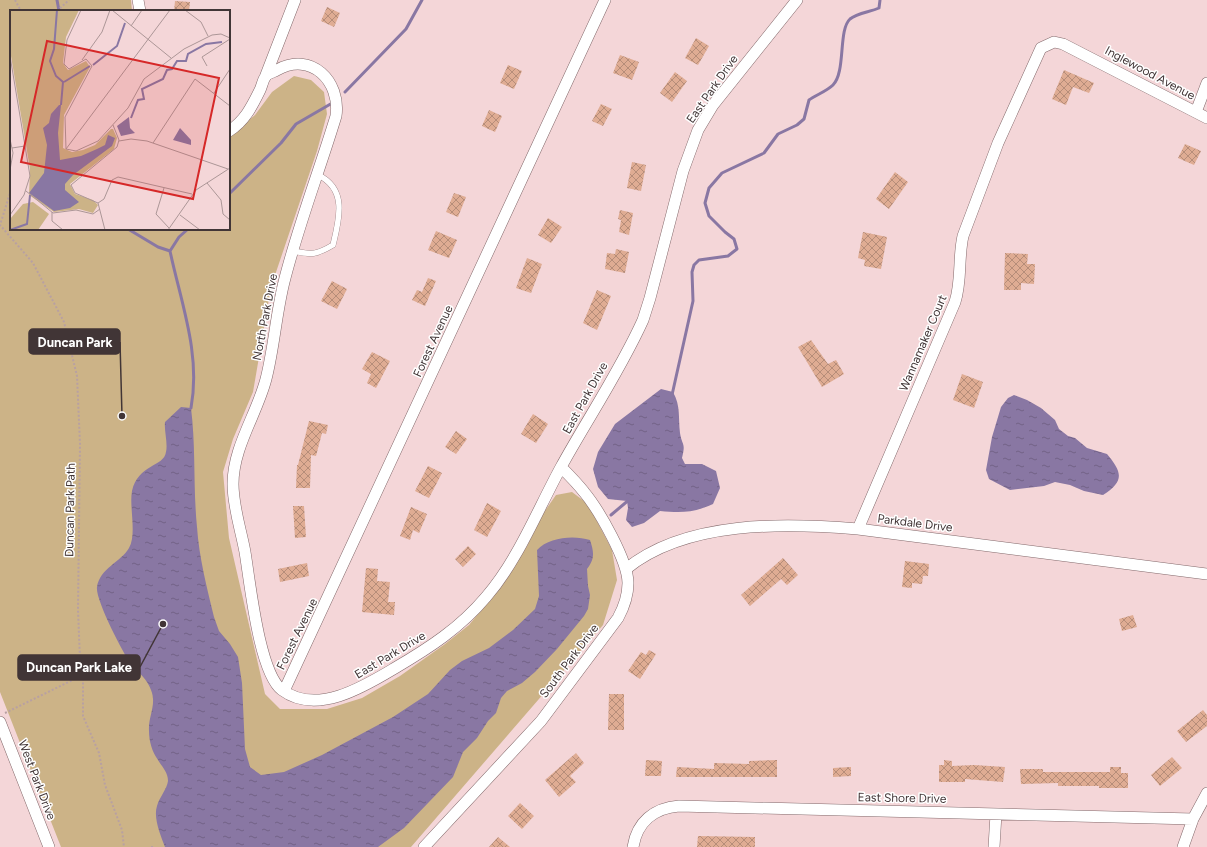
<svg xmlns="http://www.w3.org/2000/svg" width="1207" height="847" font-family="Figtree,sans-serif">
<style>
.park{fill:#ccb387}
.water{fill:url(#water-ripples)}
.lines{fill:none;stroke-linecap:round;stroke-linejoin:round}
.stream{stroke:#8977a3;stroke-width:3}
.building{fill:url(#building-cross-hatch)}
.service-casing{stroke:#83696b;stroke-width:6}
.minor-casing{stroke:#83696b;stroke-width:12}
.path{stroke:#b8a0a2;stroke-width:2;stroke-dasharray:2 2;stroke-linecap:butt}
.service{stroke:#fff;stroke-width:5.5}
.minor{stroke:#fff;stroke-width:11}
.labels{text-anchor:middle;dominant-baseline:central;stroke-width:3;stroke-linejoin:round;paint-order:stroke}
.street-label{font-size:12px;fill:#413536;stroke:#fff}
.inset-river{fill:none;stroke:#8977a3;stroke-width:2}
.inset-road{fill:none;stroke:#ac9697;stroke-width:1}
.view{fill:#d62828;fill-opacity:0.15;stroke:#d62828;stroke-width:2}
.inset-edge{fill:none;stroke:#413536;stroke-width:2}
.leader{fill:none;stroke:#413536;stroke-width:1.5}
.callout-dot{fill:#413536;stroke:#fff;stroke-width:1.5}
.callout{fill:#413536;stroke:#413536;stroke-width:1.5}
.callout-label{font-size:13px;text-anchor:middle;font-weight:bold;fill:#fff}
</style>
<defs>
<pattern id="water-ripples" width="26" height="14" patternUnits="userSpaceOnUse"><rect width="26" height="14" fill="#8977a3"/><path d="M2 4q2-2 4 0t4 0M15 11q2-2 4 0t4 0" fill="none" stroke="#726286"/></pattern>
<pattern id="building-cross-hatch" width="8" height="8" patternUnits="userSpaceOnUse"><rect width="8" height="8" fill="#dfac93"/><path d="M0 0l8 8M0 8l8-8" fill="none" stroke="#b68d79"/></pattern>
</defs>
<rect width="100%" height="100%" fill="#f4d6d8"/>
<path class="park" d="M0 0H131L132 11H11V229H229V137L255 115 272 92 294 76 311 80 324 92 327 114 317 151 271 287 253 392 233 439 223 472 229 538 265 694 280 709H327L362 698 400 676 445 644 469 625 492 597 527 546 542 515 556 495 572 492 588 504 612 550 617 580 603 625 411 847H61L0 692Z"/>
<path class="water" d="M661 389 673 392C681 406 678 418 680 433 682 446 686 442 682 458L685 464H702L716 471 720 488 713 504C693 513 681 513 660 511L644 523 632 527 626 520 628 508 627 501 608 499 598 487 593 469 598 452 615 424Z
M1014 395 1027 400 1041 408 1055 420 1059 429 1068 436 1075 438 1087 448 1107 454C1122 472 1125 481 1103 495L1084 491 1070 485 1055 482 1044 486 1010 490 989 479 986 470 992 437 1001 407 1008 398Z
M181 407 191 408C196 448 193 487 197 527 199 557 207 588 214 617L219 631 230 644 238 657 242 683 245 749 250 767 261 775 284 772 322 755 393 717 428 694 450 670 462 661 489 648 513 630 535 609 539 596 537 550C549 537 574 535 590 540 594 552 595 559 587 569L588 586 590 595 588 609 584 616 557 649 535 672 522 683 507 691 501 698 496 713 488 721 477 738 463 752 453 777 404 828 378 847H165C161 836 153 818 157 806 159 798 167 789 168 781 168 772 162 767 158 760 152 752 149 741 149 731 148 716 157 705 151 690 147 679 139 673 131 664 123 653 95 599 97 587 100 568 121 562 129 548 137 534 129 507 132 491 138 464 164 467 166 452 168 443 164 431 165 422Z"/>
<g class="lines">
<path class="stream" d="M57 0 59 11
M345 92 406 29 422 0
M229 194 281 143 296 124 334 102
M128 229 158 247 170 251
M188 229 179 237 170 251C181 303 201 354 191 408
M672 395 693 301 692 272 694 265 699 260 728 256 737 249 734 239 725 232 709 216 705 203 709 188 722 173 764 153 778 134 797 125 804 119 809 100C816 95 827 91 833 85 846 72 838 30 850 19 857 13 870 12 879 8L880 0
M611 515 630 499"/>
</g>
<path class="building" d="M175 1 190 2 189 11H174Z
M327 7 340 13 334 27 321 21Z
M696 38 709 46 698 65 685 58Z
M620 55 639 62 632 80 613 73Z
M508 65 522 71 514 89 500 83Z
M1064 70 1094 83 1089 93 1073 87 1066 105 1052 99Z
M675 72 687 81 672 102 660 93Z
M601 104 612 109 603 126 592 121Z
M489 110 502 116 495 132 482 126Z
M1185 144 1201 151 1194 165 1178 158Z
M632 162 646 165 641 191 627 188Z
M895 172 908 182 889 209 876 199Z
M454 193 466 197 458 217 446 212Z
M620 210 633 213 629 235 619 232 621 220 618 219Z
M548 218 562 227 551 243 538 235Z
M436 231 457 240 449 258 428 250Z
M863 232 887 237 881 269 864 266 865 260 858 258Z
M616 249 629 252 625 273 605 269 607 253 615 254Z
M1005 253 1028 254 1027 264H1035L1034 284 1021 283V290H1004Z
M527 258 542 264 531 293 516 288Z
M428 278 436 281 425 306 412 300 417 290 422 292Z
M332 281 347 289 337 309 321 301Z
M597 290 611 296 597 330 583 323Z
M811 340 828 364 836 360 844 374 822 387 798 347Z
M372 352 390 361 376 388 367 383 371 374 362 369Z
M962 374 983 382 974 408 953 400Z
M533 414 548 424 536 443 521 434Z
M309 421 328 425 326 434 322 433 316 456 311 455 310 488H296L297 465H298Z
M456 431 467 439 456 454 445 447Z
M428 466 442 473 429 498 415 491Z
M487 503 501 511 487 537 474 530Z
M293 506H304L306 537 295 538Z
M411 507 427 514 419 533 413 530 410 540 400 536Z
M468 546 476 554 463 567 455 559Z
M783 558 798 575 787 585 781 579 750 606 741 595Z
M905 561 929 564 928 576H923L922 584 912 583V588L902 587Z
M307 563 309 576 280 582 278 569Z
M366 568 378 569 377 581 390 582 388 602H395L394 615 362 612Z
M1133 615 1137 627 1122 631 1119 619Z
M649 650 656 654 640 679 628 671 641 652 646 655Z
M609 694H624V730H608Z
M1203 710 1207 715V726L1186 742 1177 731Z
M576 753 584 763 570 776 576 782 559 797 545 780Z
M1172 757 1182 768 1160 786 1151 775Z
M646 760 662 761 661 776H645Z
M777 760V777H676L677 767 714 769V763L749 764V761Z
M944 760 952 761V766L974 765 1005 767 1003 782 965 779V782H939V765H944Z
M851 767V776L833 777V768Z
M1110 767H1121V773H1128V788H1099V786H1058V783L1021 784 1020 769H1043V772H1110Z
M520 803 534 816 522 829 508 816Z
M698 836 755 837V847H697Z
M498 837 510 847H489Z"/>
<g class="lines">
<defs>
<path id="service" d="M293 251C312 255 316 255 333 245 339 220 348 189 318 175"/>
<path id="minor" d="M138 0 140 11
M266 75 295 0
M1196 112 1207 83
M229 131C245 121 252 106 260 90 262 86 263 79 266 76 268 73 274 72 277 70 311 51 341 81 336 116 319 172 298 226 284 282 276 314 274 348 266 379 257 414 233 447 233 484 233 507 241 530 245 552 250 582 259 673 282 690 317 716 365 686 395 668 429 648 460 628 486 597 518 560 537 511 561 467 588 418 620 371 643 320L650 298 683 171 698 130 713 105 797 0
M858 529 955 302C962 280 958 258 963 236L998 143 1041 48 1054 42 1063 44 1207 118
M626 569C686 520 785 523 858 529L1207 574
M284 691 605 0
M0 722 49 847
M424 847 541 721 618 618C624 607 628 596 628 583 628 561 599 510 584 492 577 483 569 475 561 467
M633 847C637 822 654 808 679 806L1193 819
M994 847 996 814
M1183 847 1193 819 1207 793"/>
</defs>
<use href="#service" class="service-casing"/>
<use href="#minor" class="minor-casing"/>
<path class="path" d="M15 0 21 11
M57 11 69 0
M11 190 0 225 33 263 64 322 77 376 80 444 78 610 80 659 83 675V716L99 753 105 785 122 830 124 847
M5 713 83 675
M151 847H154"/>
<use href="#service" class="service"/>
<use href="#minor" class="minor"/>
</g>
<g class="labels">
<g class="street-label">
<text transform="translate(1150 73) rotate(28)">Inglewood Avenue</text>
<text transform="translate(712 89) rotate(-55)">East Park Drive</text>
<text transform="translate(265 317) rotate(-79)">North Park Drive</text>
<text transform="translate(433 341) rotate(-65)">Forest Avenue</text>
<text transform="translate(923 343) rotate(-67)">Wannamaker Court</text>
<text transform="translate(585 398) rotate(-61)">East Park Drive</text>
<text transform="translate(70 510) rotate(-89)">Duncan Park Path</text>
<text transform="translate(915 523) rotate(7)">Parkdale Drive</text>
<text transform="translate(297 634) rotate(-64)">Forest Avenue</text>
<text transform="translate(390 655) rotate(-31)">East Park Drive</text>
<text transform="translate(569 661) rotate(-53)">South Park Drive</text>
<text transform="translate(37 780) rotate(69)">West Park Drive</text>
<text transform="translate(902 798) rotate(1)">East Shore Drive</text>
</g>
</g>
<g transform="translate(10 10)">
<rect width="220" height="220" fill="#f4d6d8"/>
<path d="M23 192 39 204 28 220H0V209L13 194Z" fill="#ccb387"/>
<path d="M0 0H69L56 27 53 53 58 60 76 51 80 57 54 105 53 138 62 142 73 140 85 135 101 119H103L107 128 104 139 60 174 65 184 83 190 88 195 83 203 69 199 44 202 19 185 20 159 1 46Z" fill="#ccb387"/>
<path d="M49 95H51L48 123 50 150 71 146 87 139 95 135 98 125 105 128 102 136 63 165 55 174V180L69 192 60 198 44 201 19 183 34 163 37 135 33 118 39 113 41 104ZM119 107 120 118 125 123 111 126 107 116ZM170 118 181 130V135L163 130Z" fill="#8977a3"/>
<path class="inset-river" d="M47 0 44 39 40 51 46 66 53 72 51 95M83 55 107 36 115 13M54 72 80 56M121 108 128 90 134 89 132 79 153 69 157 60 162 59 167 51H176L178 44 196 34 212 32M0 220 17 214 20 185"/>
<path class="inset-road" d="M102 0 161 48M175 0 191 12 198 26M121 16 132 0M0 46 20 166 14 185 0 205M72 50 92 22 100 0M197 56 192 47 220 29M204 83 220 59M0 129 3 143 0 160M109 131 121 129 137 131 218 159M143 133 185 69 220 96M2 138 15 136M56 139 66 141 88 131 118 98 134 69 174 39 202 25 211 24 220 28M56 139 55 107 82 56 76 49 59 59 54 54 57 30 71 0M56 139 160 0M197 173 211 190 213 204 220 210M154 178 146 204 159 218M16 181 43 203 66 200 83 204 90 199M88 193 94 189 102 170 108 167 182 184M42 202V211L53 220M170 205 190 220M95 220 88 193 65 183 61 175 107 137 109 130 103 115M158 220 186 180 220 158"/>
<path class="view" d="M37 31 209 68 183 189 11 152Z"/>
<rect width="220" height="220" class="inset-edge"/>
</g>
<path class="leader" d="M122 416L120 342M163 624L140 667"/>
<g class="callout-dot">
<circle cx="122" cy="416" r="4"/>
<circle cx="163" cy="624" r="4"/>
</g>
<g class="callout">
<rect x="29" y="329" width="91" height="25" rx="4"/>
<rect x="18" y="655" width="122" height="25" rx="4"/>
</g>
<g class="callout-label">
<text x="75" y="347">Duncan Park</text>
<text x="79" y="672">Duncan Park Lake</text>
</g>
</svg>
